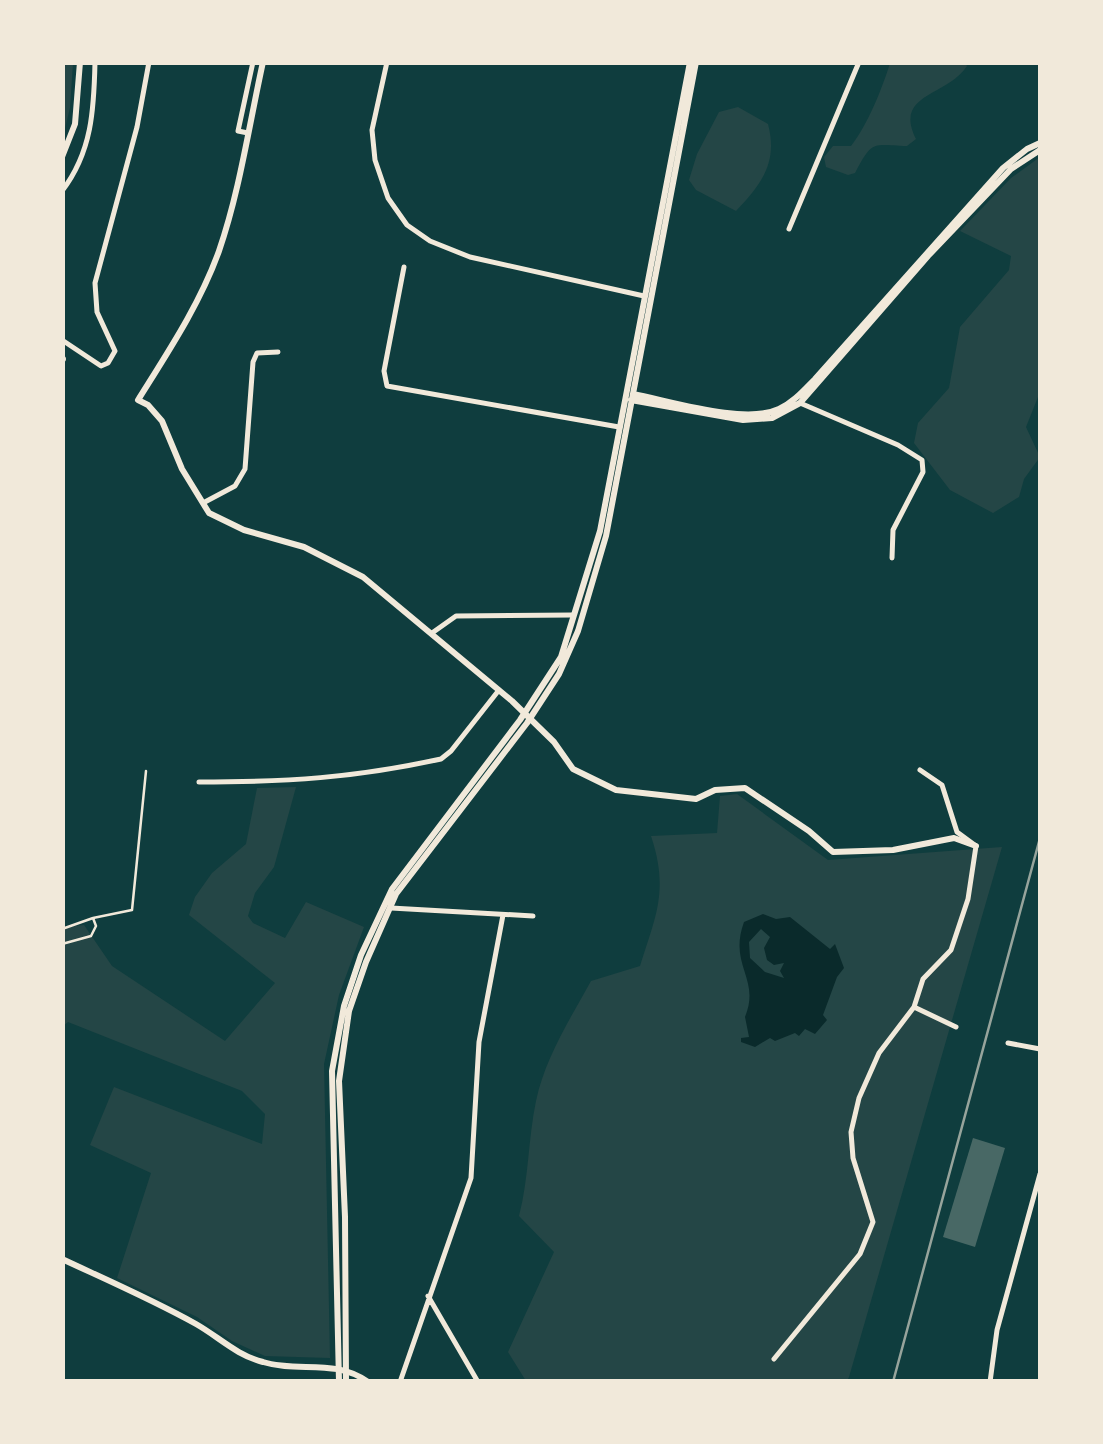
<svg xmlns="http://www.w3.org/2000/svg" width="1103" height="1444" font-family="'Source Serif 4',serif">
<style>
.green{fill:#244646}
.water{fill:#0a2a2b;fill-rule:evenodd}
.building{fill:#486865}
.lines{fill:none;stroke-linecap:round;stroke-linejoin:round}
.service{stroke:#f1e9da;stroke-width:2.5}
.minor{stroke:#f1e9da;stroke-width:5}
.tertiary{stroke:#f1e9da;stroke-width:6}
.secondary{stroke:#f1e9da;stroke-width:6}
.rail{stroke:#97a49c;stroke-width:2.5}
</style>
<rect width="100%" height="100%" fill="#0f3d3e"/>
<path class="green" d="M63 62 73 63 70 108 63 136Z
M964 62 967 66C947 97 893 93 916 139L907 146C872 145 873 139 855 173L848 175 826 167 824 157 833 146H851C868 124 882 89 890 63Z
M738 107 768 124C778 162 762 184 736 211L696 190 689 180 697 154 719 112Z
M1040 157V392L1026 427 1040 457 1024 479 1019 497 993 513 950 490 914 443 918 423 949 388 960 327 1009 270 1011 256 960 231 1011 178Z
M296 787 274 867 255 893 248 916 253 923 285 938 306 902 364 927 339 995 324 1064 330 1358 265 1356 232 1341 197 1317 117 1278 151 1173 90 1145 114 1087 262 1144 265 1114 242 1091 68 1022 63 1026V927L84 925 112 966 225 1041 275 983 189 915 195 897 212 873 246 844 257 788Z
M737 794 828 860 1002 847 849 1377 847 1381H526L508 1352 554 1252 519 1216C529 1178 528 1139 536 1101 545 1058 570 1019 591 981L640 966C656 915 669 890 651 836L717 833 720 796Z"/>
<path class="water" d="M763 914 776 919 790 917 830 949 835 944 844 968 837 977 823 1015 827 1020 815 1034 805 1029 799 1036 795 1033 775 1041 770 1038 755 1047 741 1042V1038L749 1037 745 1017C761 978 728 966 744 922ZM761 929 770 937 764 948 767 960 774 965 784 963 780 971 784 978 765 972 750 958 749 942Z"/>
<path class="building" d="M973 1138 1005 1148 975 1247 943 1237Z"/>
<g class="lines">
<path class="service" d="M62 929 93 918 132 910 146 771
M62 944 91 936 96 926 93 918"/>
<path class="minor" d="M387 62 372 130 375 160 388 198 407 225 430 241 470 257 644 296
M248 133 238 131 253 62
M62 191C92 152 94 109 95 62
M789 229 859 62
M404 267 384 371 387 386 619 427
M62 340 101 366 108 363 115 351 97 312 95 283 137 127 149 62
M800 403 898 445 922 460 923 472 893 530 892 558
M203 503 235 486 245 469 253 362 257 353 278 352
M432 633 456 616 573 615
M199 782C287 782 354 778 441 759L451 751 499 690
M391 908 533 916
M914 1007 956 1027
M1008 1043 1040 1049
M428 1296 478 1382
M774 1359 860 1254 873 1222 853 1158 851 1132 859 1098 879 1053 914 1007 923 979 951 950 968 899 976 846 957 832 942 785 920 770
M400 1382 471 1178 479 1042 503 915
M990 1382 997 1330 1040 1174"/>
<path class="tertiary" d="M263 62C249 125 240 190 219 251 200 304 168 352 138 400L148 405 162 421 182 469 209 513 244 530 304 547 363 577 512 701 554 742 573 769 616 790 696 799 715 790 745 788 809 831 833 852 893 850 954 838 976 846
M62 157 75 124 80 62
M62 359H63
M62 1259C107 1280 153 1300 196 1324 219 1337 236 1355 263 1362 299 1373 335 1358 368 1382"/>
<path class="secondary" d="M633 394C670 401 745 425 779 409 794 402 804 390 815 379L1003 168 1027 149 1040 143
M631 400 743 420 772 418 800 403 928 256 1011 169 1040 150
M339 1382 332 1071 344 1006 361 955 392 889 520 720 561 657 600 531 690 62
M346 1382 345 1217 339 1081 349 1011 366 962 396 894 527 723 559 674 578 631 606 536 696 62"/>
<path class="rail" d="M893 1382 1040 838"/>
</g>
<rect width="1103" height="1444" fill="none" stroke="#f1e9da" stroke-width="130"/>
</svg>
